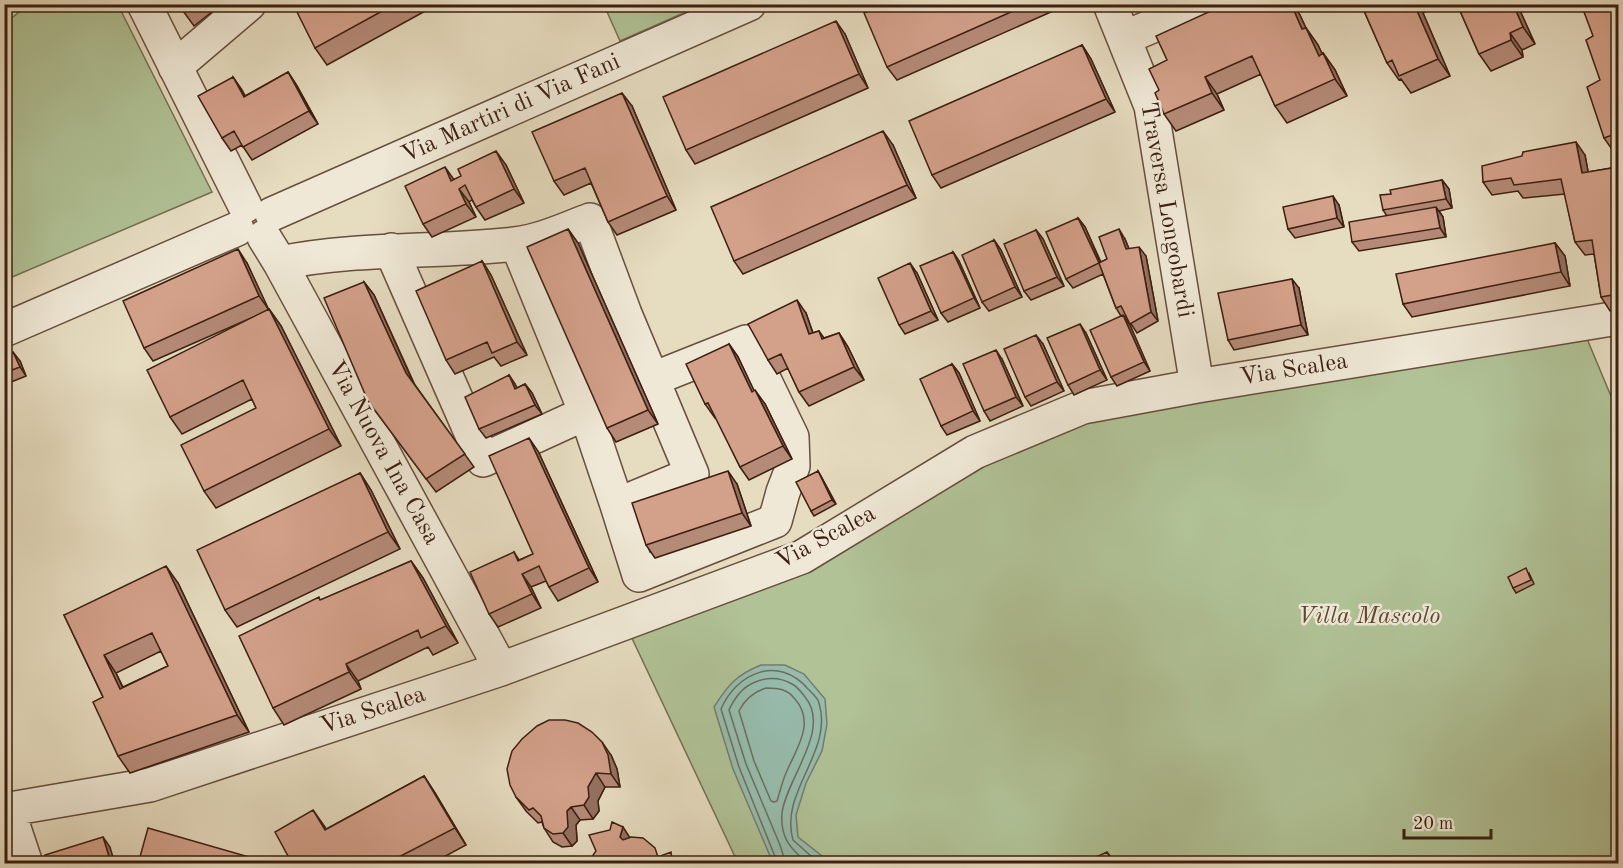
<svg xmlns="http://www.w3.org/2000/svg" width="1623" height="868" font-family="'Old Standard TT',serif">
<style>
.green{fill:#b0c296;stroke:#767054;stroke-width:1.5}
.water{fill:#97bcad;stroke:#737d6f;stroke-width:1.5}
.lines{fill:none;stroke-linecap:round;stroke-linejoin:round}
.shore{stroke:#6a6e5f;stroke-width:1.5}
.minor-casing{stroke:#674e3d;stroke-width:36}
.minor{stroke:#efe8d6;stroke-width:33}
.wall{fill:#b58a77;stroke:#3d1f11;stroke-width:1.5;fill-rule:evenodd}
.shaded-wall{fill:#947061;stroke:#3d1f11;stroke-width:1.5}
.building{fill:#d3a08a;stroke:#3d1f11;stroke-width:1.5;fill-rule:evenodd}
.labels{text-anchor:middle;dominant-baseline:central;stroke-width:5;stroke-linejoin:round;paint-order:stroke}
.street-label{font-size:24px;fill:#3d1f11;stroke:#efe8d6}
.park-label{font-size:24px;font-style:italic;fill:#5a4832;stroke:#efe8d6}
</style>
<rect width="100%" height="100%" fill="#e6dcc0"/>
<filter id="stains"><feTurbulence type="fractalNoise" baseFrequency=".00333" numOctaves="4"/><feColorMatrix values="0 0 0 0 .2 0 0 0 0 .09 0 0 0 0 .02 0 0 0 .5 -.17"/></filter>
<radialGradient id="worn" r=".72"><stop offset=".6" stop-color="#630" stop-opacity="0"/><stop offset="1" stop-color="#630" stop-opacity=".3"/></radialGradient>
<path class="green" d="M29 4 118 5 212 192 5 280V13L9 20Z
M604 5H702L620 41Z
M1585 334 1618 413V863H738L630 634 947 480 1092 414Z"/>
<path class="water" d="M761 665H785L804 674 825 699 827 724 822 751 806 783 796 815 798 837 831 863H773L733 769 714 707C728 685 736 675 761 665Z"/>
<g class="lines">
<path class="shore" d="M766 688C779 688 787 689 795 699 816 723 796 749 786 773 782 782 780 792 777 801L774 802 771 801 754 761 739 711C745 699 753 692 766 688Z
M778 864 739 767 721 709C737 672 779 655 808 689 812 693 818 698 819 703 834 752 779 791 793 840L820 864
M786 864 780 845 746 764 729 710C734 699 742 688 753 683 766 677 780 677 792 684 798 687 801 692 805 697 832 729 786 779 782 813 780 838 790 848 808 864"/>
<defs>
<path id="minor" d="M144 4 245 206
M1110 4 1151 106 1197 386
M1124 38 1204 4
M175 67 249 4
M272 214 749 4
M264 237 280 263 501 669
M391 250 483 460 586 413
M280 263C357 247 437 253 515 244 541 241 566 229 590 220L625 314 692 474 617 505 586 413 517 244
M4 330 237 229
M617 505 639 575 775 521 783 492 793 466 792 437 746 342 653 379
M4 810 150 785 501 669 802 557 975 452 1083 407 1197 386 1618 318
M8 810 26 864"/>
</defs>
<use href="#minor" class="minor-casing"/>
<use href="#minor" class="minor"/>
</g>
<path class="wall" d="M9 4H19L12 9Z
M178 4H222L194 26Z
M311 4H438L327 65 315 48Z
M884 4H1069L897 80 887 67Z
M1121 4H1179L1169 9 1124 8Z
M1226 4H1293L1300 15 1306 28 1318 45 1322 54 1323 53 1335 70 1347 96 1287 123 1275 106 1261 74 1217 94 1224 110 1176 131 1164 114 1159 90 1167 60Z
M1361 4H1439L1423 13 1450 76 1411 93 1401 79 1399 80 1387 63Z
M1457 4H1517L1535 44 1522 50 1523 57 1491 71 1479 54Z
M1618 4V154L1616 155 1604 138 1600 80 1593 36Z
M845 34 868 88 695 164 686 150Z
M1082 45 1091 59 1115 112 941 188 932 175Z
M288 72 297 86 318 124 252 160 242 145 231 151 222 138 233 77 245 96Z
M632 106 676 210 617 235 608 222 591 183 564 195 554 181Z
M893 145 916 198 743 274 734 261Z
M1585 155 1588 172 1618 167V309L1610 311 1601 297 1594 254 1585 255 1575 242 1565 194 1523 198 1518 191 1492 195 1483 182Z
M506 165 524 203 485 220 476 207 472 200 469 202 476 217 432 237 423 224 454 180Z
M1442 180 1449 189 1452 208 1439 211 1443 217 1446 237 1359 251 1352 242 1387 216 1383 210 1391 194Z
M1339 205 1344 227 1295 238 1288 229Z
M1078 218 1085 227 1101 262 1107 259 1125 239 1129 249 1146 256 1158 321 1137 333 1126 316 1124 317 1130 325 1150 371 1117 386 1111 377 1121 316 1116 308 1103 274 1073 288 1066 279Z
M568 229 578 243 658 424 616 442 607 428Z
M1036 230 1043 239 1064 286 1031 300 1024 291Z
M994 240 1001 250 1022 297 989 311 982 302Z
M1555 243 1565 256 1570 286 1412 317 1403 304Z
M953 252 959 261 980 308 948 322 941 313Z
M482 261 491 275 527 355 501 366 494 357 455 374 446 360Z
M247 263 268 309H269L281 326 341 446 216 508 204 491 256 408 252 399 182 434 170 417 258 315 153 361 144 348Z
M917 273 938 320 905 334 899 325Z
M364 282 374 295 415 385 474 467 436 492 368 401Z
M1299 288 1308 335 1234 350 1228 340Z
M806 313 813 333 819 331 824 338 839 333 848 347 864 380 809 406 799 392 788 368 777 374 768 360Z
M1086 333 1107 380 1074 395 1068 385Z
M729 344 738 357 754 391 765 404 792 459 749 480 740 467 716 417 715 418 705 404Z
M1043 344 1064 391 1031 406 1025 397Z
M4 356 20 361 26 376 4 385Z
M1002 359 1023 406 990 421 984 411Z
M952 364 959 373 980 421 947 435 941 426Z
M509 375 517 388 525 384 532 393 542 414 486 438 479 429Z
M538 451 598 582 558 601 549 587 546 581 531 587 541 608 498 627 489 614 514 552 519 560 533 554Z
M818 471 836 504 814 516 811 511Z
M360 473 371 490 400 549 237 627 225 610Z
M737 484 751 526 655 558 646 545Z
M411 561 423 578 458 643 433 655 428 647 358 681 361 689 284 725 273 708 321 600Z
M1529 573 1534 584 1516 593 1513 588Z
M178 583 249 732 130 773 118 756 103 697 64 615ZM161 651 168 666 123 687 116 673Z
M611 755 617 769 620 787H605L598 801 599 811 593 819 580 820 576 825 577 841 572 846 562 847 553 842 544 828 542 822 538 823 526 811 516 797Z
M424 776 435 793 466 845 431 864H288L326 829Z"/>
<path class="shaded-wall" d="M1291 4H1293L1300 15 1314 46 1302 29Z
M1414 4H1417L1423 13 1450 76 1438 59Z
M1513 4H1517L1535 44 1523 27Z
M836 21 845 34 868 88 859 74Z
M1306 28 1318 45 1331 73 1319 56Z
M1510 33 1522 50 1523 57 1511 40Z
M1082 45 1091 59 1115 112 1106 99Z
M1323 53 1335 70 1347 96 1335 79Z
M288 72 297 86 318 124 309 111Z
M233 77 242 90 253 110 244 97Z
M1205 77 1217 94 1224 110 1212 93Z
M622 93 632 106 676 210 667 196Z
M883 131 893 145 916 198 907 185Z
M1576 142 1585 155 1591 187 1582 173Z
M496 151 506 165 524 203 514 189Z
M445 167 455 181H451Z
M1442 180 1449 189 1452 208 1446 199Z
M459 189 469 202 476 217 466 204Z
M1333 196 1339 205 1344 227 1337 218Z
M1436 207 1443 217 1446 237 1440 228Z
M1078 218 1085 227 1105 273 1099 263Z
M568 229 578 243 658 424 648 410Z
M1119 229 1125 239 1133 259 1126 249Z
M1036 230 1043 239 1064 286 1057 277Z
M994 240 1001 250 1022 297 1015 287Z
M1555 243 1565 256 1570 286 1561 272Z
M1139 247 1146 256 1158 321 1151 312Z
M238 249 247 263 269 310 259 296Z
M953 252 959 261 980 308 974 298Z
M482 261 491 275 527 355 517 342Z
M910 263 917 273 938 320 931 311Z
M1292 279 1299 288 1308 335 1301 325Z
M364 282 374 295 415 387 406 373Z
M797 300 806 313 818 348 809 334Z
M269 309 281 326 341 446 329 429Z
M1123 315 1130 325 1150 371 1144 362Z
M1080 324 1086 333 1107 380 1100 370Z
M839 333 848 347 864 380 854 367Z
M1036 335 1043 344 1064 391 1057 382Z
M729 344 738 357 761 405 752 392Z
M996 350 1002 359 1023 406 1016 397Z
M13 352 20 361 26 376 20 367Z
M952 364 959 373 980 421 973 411Z
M509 375 515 384 522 398 515 389Z
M525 384 532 393 542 414 535 405Z
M755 390 765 404 792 459 783 446Z
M529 438 538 451 598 582 589 568Z
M728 471 737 484 751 526 742 513Z
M818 471 821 476 836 504 832 500Z
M360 473 371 490 400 549 388 532Z
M411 561 423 578 458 643 446 626Z
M166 566 178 583 249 732 237 715Z
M522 574 531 587 541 608 532 594Z
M104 655 116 673 131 706 120 689Z
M346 664 358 681 361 689 349 672Z
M602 742 611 755 617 769 620 787 611 774Z
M596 773 605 787 598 801 599 811 593 819 584 805 588 787Z
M424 776 435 793 466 845 455 828Z
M571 807 580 820 576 825 577 841 572 846 563 833 567 811Z
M313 810 325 827 337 847 325 830Z
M623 827 632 841 630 850 620 837Z
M103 837 110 847 115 864 111 863Z
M1107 852 1116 864H1113Z"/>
<path class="building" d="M178 4H195L184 12Z
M311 4H395L315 48 297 12Z
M884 4H1029L887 67 864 13Z
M1226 4H1291L1302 29 1306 28 1319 56 1323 53 1335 79 1275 106 1252 56 1205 77 1212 93 1164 114 1155 93 1159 90 1149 69 1167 60 1156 36Z
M1361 4H1414L1438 59 1399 76 1392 60 1387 63Z
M1457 4H1513L1523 27 1510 33 1511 40 1479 54Z
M1581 4H1618V133L1604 138 1587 87 1600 80 1586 40 1593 36Z
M836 21 859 74 686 150 663 97Z
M1082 45 1106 99 932 175 909 121Z
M288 72 309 111 243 147 234 131 222 138 198 96 233 77 244 97Z
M622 93 667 196 608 222 585 168 554 181 532 132Z
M883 131 907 185 734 261 711 207Z
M1576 142 1582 173 1618 167V294L1601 297 1592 240 1575 242 1561 179 1514 185 1511 178 1483 182 1482 166 1522 156 1523 152Z
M496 151 514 189 476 207 465 185 459 189 466 204 423 224 405 186 445 167 451 181 461 176 458 169Z
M1442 180 1446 199 1383 210 1380 195 1391 194 1390 190Z
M1333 196 1337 218 1288 229 1283 207Z
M1436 207 1440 228 1352 242 1349 222Z
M1078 218 1099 263 1066 279 1046 232Z
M568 229 648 410 607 428 527 247Z
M1119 229 1126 249 1139 247 1151 312 1130 324 1121 306 1116 308 1099 263 1107 259 1099 237Z
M1036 230 1057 277 1024 291 1004 244Z
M994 240 1015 287 982 302 962 255Z
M1555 243 1561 272 1403 304 1396 274Z
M238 249 259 296 144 348 123 301Z
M953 252 974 298 941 313 920 266Z
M482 261 517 342 492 353 487 342 446 360 416 291Z
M910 263 931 311 899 325 878 278Z
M1292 279 1301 325 1228 340 1218 293Z
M364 282 406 373 465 454 426 479 368 401 324 298Z
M797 300 809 334 819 331 822 339 839 333 854 367 799 392 781 354 768 360 748 324Z
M269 309 329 429 204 491 181 445 256 408 243 380 170 417 147 370Z
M1123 315 1144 362 1111 377 1090 330Z
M1080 324 1100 370 1068 385 1047 338Z
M1036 335 1057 382 1025 397 1004 349Z
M729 344 752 392 755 390 783 446 740 467 708 403 705 404 686 364Z
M996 350 1016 397 984 411 963 364Z
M13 352 20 367 4 373V356Z
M952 364 973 411 941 426 920 379Z
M509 375 515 389 525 384 535 405 479 429 465 397Z
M529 438 589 568 549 587 539 566 522 574 532 594 489 614 470 572 514 552 518 561 533 554 489 456Z
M728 471 742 513 646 545 632 503Z
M818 471 832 500 811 511 796 482Z
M360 473 388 532 225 610 197 550Z
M411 561 446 626 421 638 418 630 346 664 349 672 273 708 239 636 319 597 320 600Z
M166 566 237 715 118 756 93 702 103 697 64 615ZM152 633 168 666 120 689 104 655Z
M1526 568 1531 580 1513 588 1508 577Z
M549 720H565L578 723 592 732 602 742 608 755 611 774 596 773 588 787 589 797 584 805 571 807 567 811 568 827 563 833 553 834 544 828 541 816 533 808 529 810 516 797 510 785 507 769 512 751 522 739 537 726Z
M424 776 455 828 393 860H360L359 864H288L289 858 275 832 313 810 325 830Z
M612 822 623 827 620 837 623 840 631 837 643 838 655 848 658 857 671 852 672 859 681 862V864H589V861L596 851 589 835 610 830Z
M148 828 256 859 255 864H138Z
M103 837 111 863 108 864H47L45 855Z
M1107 852 1113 864H1081Z"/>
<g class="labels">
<g class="street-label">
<text transform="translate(511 109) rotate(-24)">Via Martiri di Via Fani</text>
<text transform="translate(1166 210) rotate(80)">Traversa Longobardi</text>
<text transform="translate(1294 370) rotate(-9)">Via Scalea</text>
<text transform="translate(383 453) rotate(61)">Via Nuova Ina Casa</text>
<text transform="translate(826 538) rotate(-28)">Via Scalea</text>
<text transform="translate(373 711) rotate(-18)">Via Scalea</text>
</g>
<g class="park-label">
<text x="1369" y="617">Villa Mascolo</text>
</g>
</g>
<rect width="1623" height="868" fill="none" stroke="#e6dcc0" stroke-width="24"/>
<rect x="6" y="6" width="1611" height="856" fill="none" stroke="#3d1f11" stroke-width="3"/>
<rect x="12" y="12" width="1599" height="844" fill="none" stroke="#3d1f11" stroke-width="1.5"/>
<path d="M1404 829v9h87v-9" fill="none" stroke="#3d1f11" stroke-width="3"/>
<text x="1413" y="829" font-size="18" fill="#3d1f11" stroke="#efe8d6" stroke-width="4.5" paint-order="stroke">20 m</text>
<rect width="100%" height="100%" filter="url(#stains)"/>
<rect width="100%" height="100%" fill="url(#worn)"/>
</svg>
